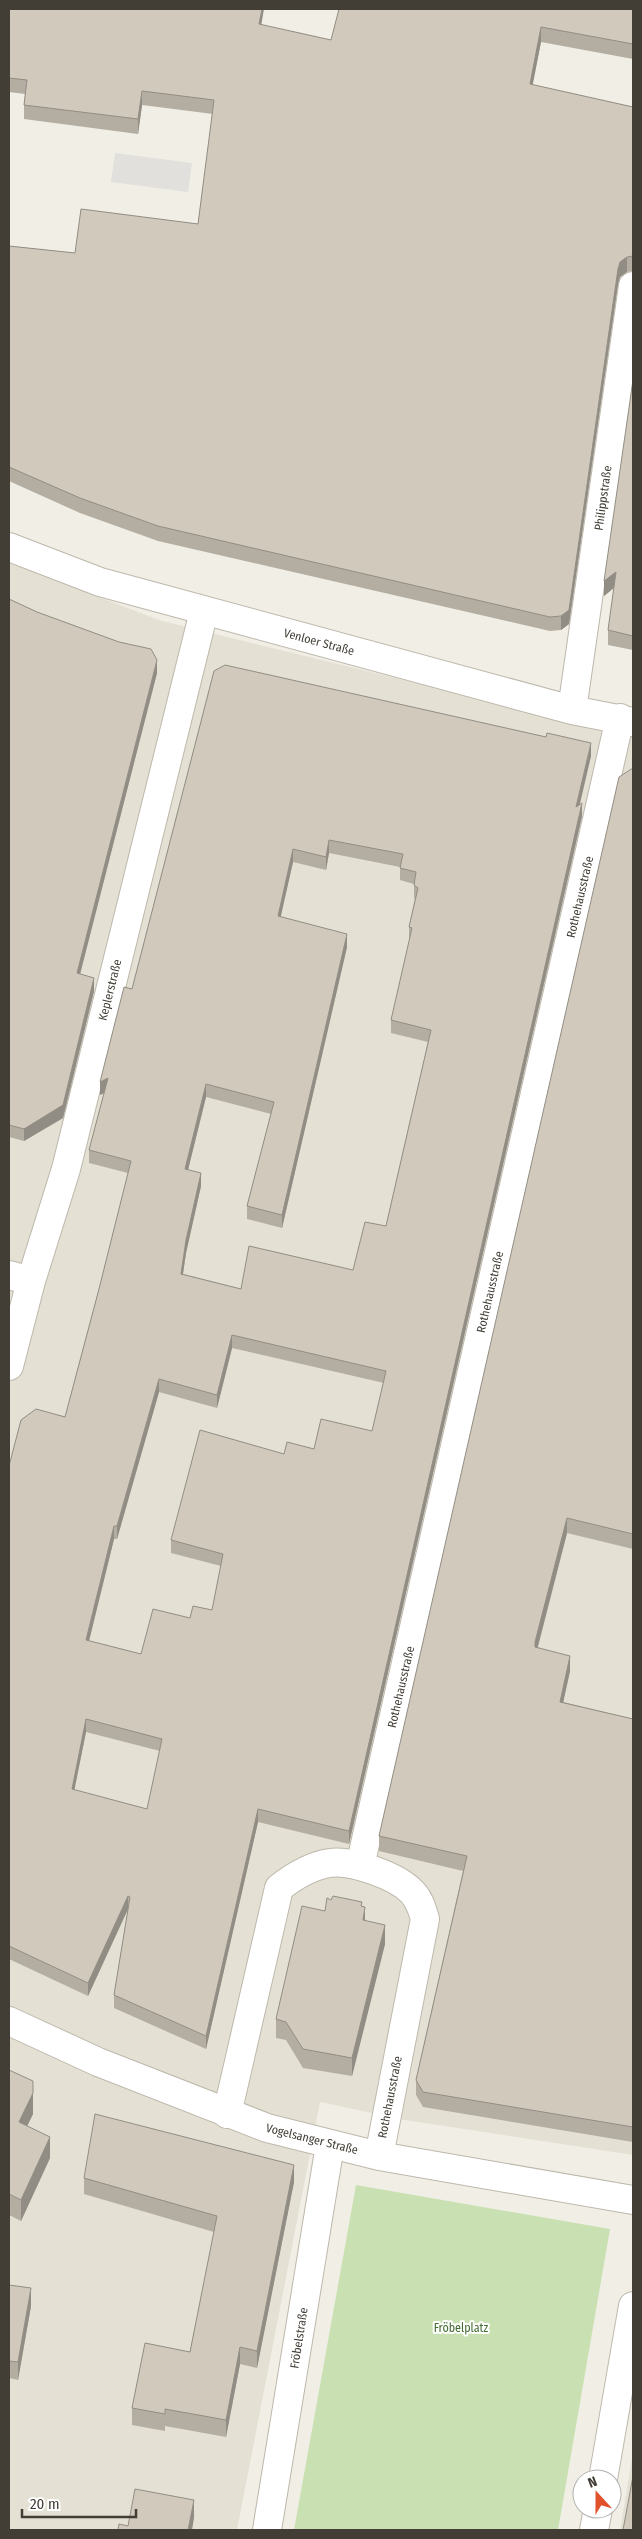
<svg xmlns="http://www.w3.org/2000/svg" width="642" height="2539" font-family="'Fira Sans Condensed',sans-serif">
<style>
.residential{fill:#e4e0d4}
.green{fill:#c9e1b2}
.parking{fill:#e2e0dd}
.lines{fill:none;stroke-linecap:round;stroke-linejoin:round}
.minor-casing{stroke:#beb8ac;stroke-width:30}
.minor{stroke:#fff;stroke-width:28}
.wall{fill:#b4aea2;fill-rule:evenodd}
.shaded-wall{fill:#928d84}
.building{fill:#d1cabc;stroke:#928d84;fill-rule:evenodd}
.labels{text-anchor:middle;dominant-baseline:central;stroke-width:4;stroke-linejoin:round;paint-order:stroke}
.street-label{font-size:12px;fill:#423e36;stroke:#fff}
.park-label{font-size:12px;fill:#436d30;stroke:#fff}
</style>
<rect width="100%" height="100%" fill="#f0eee5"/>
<path class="residential" d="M9 563 162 621 633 736V2155L405 2120 320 2102 237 2530H9Z
M633 2452V2530H620Z"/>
<path class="green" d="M356 2185 610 2229 558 2530H294Z"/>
<path class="parking" d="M115 153 192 163 188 192 111 182Z
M427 1492 438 1495 400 1659 390 1657Z"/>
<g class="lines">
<defs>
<path id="minor" d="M9 547 100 582 572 710 633 722
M572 710 633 286
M9 1275 31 1281
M9 1366 31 1281 66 1169 204 611
M360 1866 620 718
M9 2021 98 2062 267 2128 379 2156 633 2200
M227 2114 279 1888C294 1876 310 1866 330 1863 352 1860 397 1876 412 1892 420 1900 422 1909 425 1919L379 2156
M603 2479 633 2306
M267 2530 330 2145
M594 2530 598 2509"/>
</defs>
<use href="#minor" class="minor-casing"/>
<use href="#minor" class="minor"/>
</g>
<path class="wall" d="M9 9 262 25 331 40 633 9V59L541 42 532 85 633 107V271L627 272 620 277 618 284 569 624 561 630 550 631 158 541 80 513 9 481V246L75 253 198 224 213 114 142 105 138 134 24 119V105L25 94 9 92Z
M633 380V650L608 645V630L614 588 604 596Z
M9 599 157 673 80 974 94 991 63 1118 24 1141 9 1137Z
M214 671 591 756 580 804 582 816 349 1844 258 1822 206 2049 114 2008V1995L128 1909 88 1996 9 1959V1466L65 1417 99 1289 128 1173 89 1163V1150L104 1093 100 1095 132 989ZM329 853 400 867V880L414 884V898L415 899 409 927V940H410L391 1020V1033L428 1042 386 1226 353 1270 241 1289 183 1274 186 1253 201 1186 188 1170 206 1097 271 1114 247 1206V1219L282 1228 347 947 280 917 293 862 326 870ZM232 1348 384 1383 372 1431 314 1449 284 1454 171 1540V1553L221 1566 212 1610 190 1618 141 1654 89 1641 114 1539H117L159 1392 217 1408ZM86 1732 160 1751 147 1809 74 1790Z
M633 768V1549L567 1533 538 1647 570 1671 563 1702 633 1719V2142L423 2107 416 2095V2080L463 1871 379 1851V1836Z
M362 1906 365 1921 385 1944 352 2076 303 2068 286 2040 276 2038V2019L325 1911Z
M9 2070 33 2114 27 2126 50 2158 21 2221 9 2215Z
M84 2178 294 2182 257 2368 240 2364 226 2437 165 2426V2431L132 2425V2408L190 2352 214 2232 84 2194Z
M9 2285 31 2306 18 2380 9 2378Z"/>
<path class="shaded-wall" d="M262 9H264L259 38V24Z
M541 27V42L530 99V84Z
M142 91V105L138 134V119Z
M627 257V272L620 277 618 284 569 624 561 630V616L618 269 620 262Z
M616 572V586L604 596V581Z
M157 660V673L77 986V973Z
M591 743V756L576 819V807Z
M582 803V816L349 1844V1831Z
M329 840V853L326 870V857Z
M293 849V862L278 929V916Z
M347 934V947L282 1228V1215Z
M94 978V991L63 1118 24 1141V1129Z
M108 1078V1091L100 1095V1082Z
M206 1084V1097L185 1182V1169Z
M201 1173V1186L186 1253 181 1287V1274L186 1240Z
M232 1335V1348L217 1408V1395Z
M159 1379V1392L117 1539V1526Z
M567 1518V1533L535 1657V1662V1642Z
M114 1526V1539L86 1653V1640Z
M570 1656V1671L560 1717V1702Z
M86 1719V1732L72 1802V1789Z
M258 1809V1822L206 2049V2036Z
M128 1896V1909L88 1996V1983Z
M365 1907V1925L363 1920Z
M385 1925V1944L352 2076V2058Z
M33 2093V2114L19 2143V2122Z
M50 2137V2158L21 2221V2200Z
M294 2165V2182L257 2368V2351Z
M31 2288V2306L18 2380V2362Z
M240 2347V2364L226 2437V2420Z
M194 2500V2518L192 2530H188Z"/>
<path class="building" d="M9 9H262L259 24 331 40 339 9H633V44L541 27 530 84 633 107V256L627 257 620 262 618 269 569 610 561 616 550 617 158 526 80 498 9 467V246L75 253 81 209 198 224 214 100 142 91 138 119 24 105 27 80 9 78Z
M633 380V636L608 630 616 572 604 581Z
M9 599 37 612 119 642 151 649 157 660 77 973 94 978 63 1105 24 1129 9 1125Z
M225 665 546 737 547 733 591 743 576 807 582 803 349 1831 258 1809 206 2036 114 1995 130 1897 128 1896 88 1983 9 1946V1466L21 1420 36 1409 65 1417 99 1289 131 1161 89 1150 108 1078 100 1082 124 987 132 989 214 671ZM329 840 403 854 400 868 416 872 414 885 418 888 409 927 412 928 391 1020 431 1030 386 1226 365 1222 353 1270 249 1246 241 1289 181 1274 186 1240 201 1173 185 1169 206 1084 274 1102 247 1206 282 1215 347 934 278 916 293 849 326 857ZM232 1335 386 1371 372 1431 321 1419 314 1449 287 1442 284 1454 200 1430 171 1540 223 1554 212 1610 193 1606 190 1618 153 1609 141 1654 86 1640 114 1526H117L159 1379 217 1395ZM86 1719 162 1739 147 1809 72 1789Z
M633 768V1534L567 1518 535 1642V1647L570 1656 560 1702 633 1719V2127L423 2092 416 2080 467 1856 379 1836 619 777Z
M333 1896 362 1902 361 1906 365 1907 363 1920 385 1925 352 2058 303 2049 286 2022 276 2019 302 1906 325 1911 327 1898 331 1900Z
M9 2070 33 2081V2093L19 2122 50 2137 21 2200 9 2194Z
M95 2114 294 2165 257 2351 240 2347 226 2420 165 2409V2414L132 2408 145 2343 190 2352 217 2216 84 2178Z
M9 2285 31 2288 18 2362 9 2361Z
M633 2476V2530H623Z
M135 2489 194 2500 188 2530H118L119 2524 128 2526Z"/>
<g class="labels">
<g class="street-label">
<text transform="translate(603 498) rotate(-82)">Philippstraße</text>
<text transform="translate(319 642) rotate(15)">Venloer Straße</text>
<text transform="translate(580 897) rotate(-77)">Rothehausstraße</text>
<text transform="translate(110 990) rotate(-76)">Keplerstraße</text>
<text transform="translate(490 1292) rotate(-77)">Rothehausstraße</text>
<text transform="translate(401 1687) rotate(-77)">Rothehausstraße</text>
<text transform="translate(390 2097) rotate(-79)">Rothehausstraße</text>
<text transform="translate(312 2139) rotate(14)">Vogelsanger Straße</text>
<text transform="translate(299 2338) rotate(-81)">Fröbelstraße</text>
</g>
<g class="park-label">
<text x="461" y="2328">Fröbelplatz</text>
</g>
</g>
<rect width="642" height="2539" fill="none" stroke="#423e36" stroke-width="20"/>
<g transform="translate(597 2494) rotate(339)"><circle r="24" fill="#ffffff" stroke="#b3b2af"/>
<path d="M0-4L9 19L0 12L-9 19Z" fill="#e1512b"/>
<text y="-8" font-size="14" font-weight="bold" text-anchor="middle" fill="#423e36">N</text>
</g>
<path d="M22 2509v8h114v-8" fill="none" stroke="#423e36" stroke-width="2.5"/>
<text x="30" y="2509" font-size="15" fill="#423e36" stroke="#ffffff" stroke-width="4" paint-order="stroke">20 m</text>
</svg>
